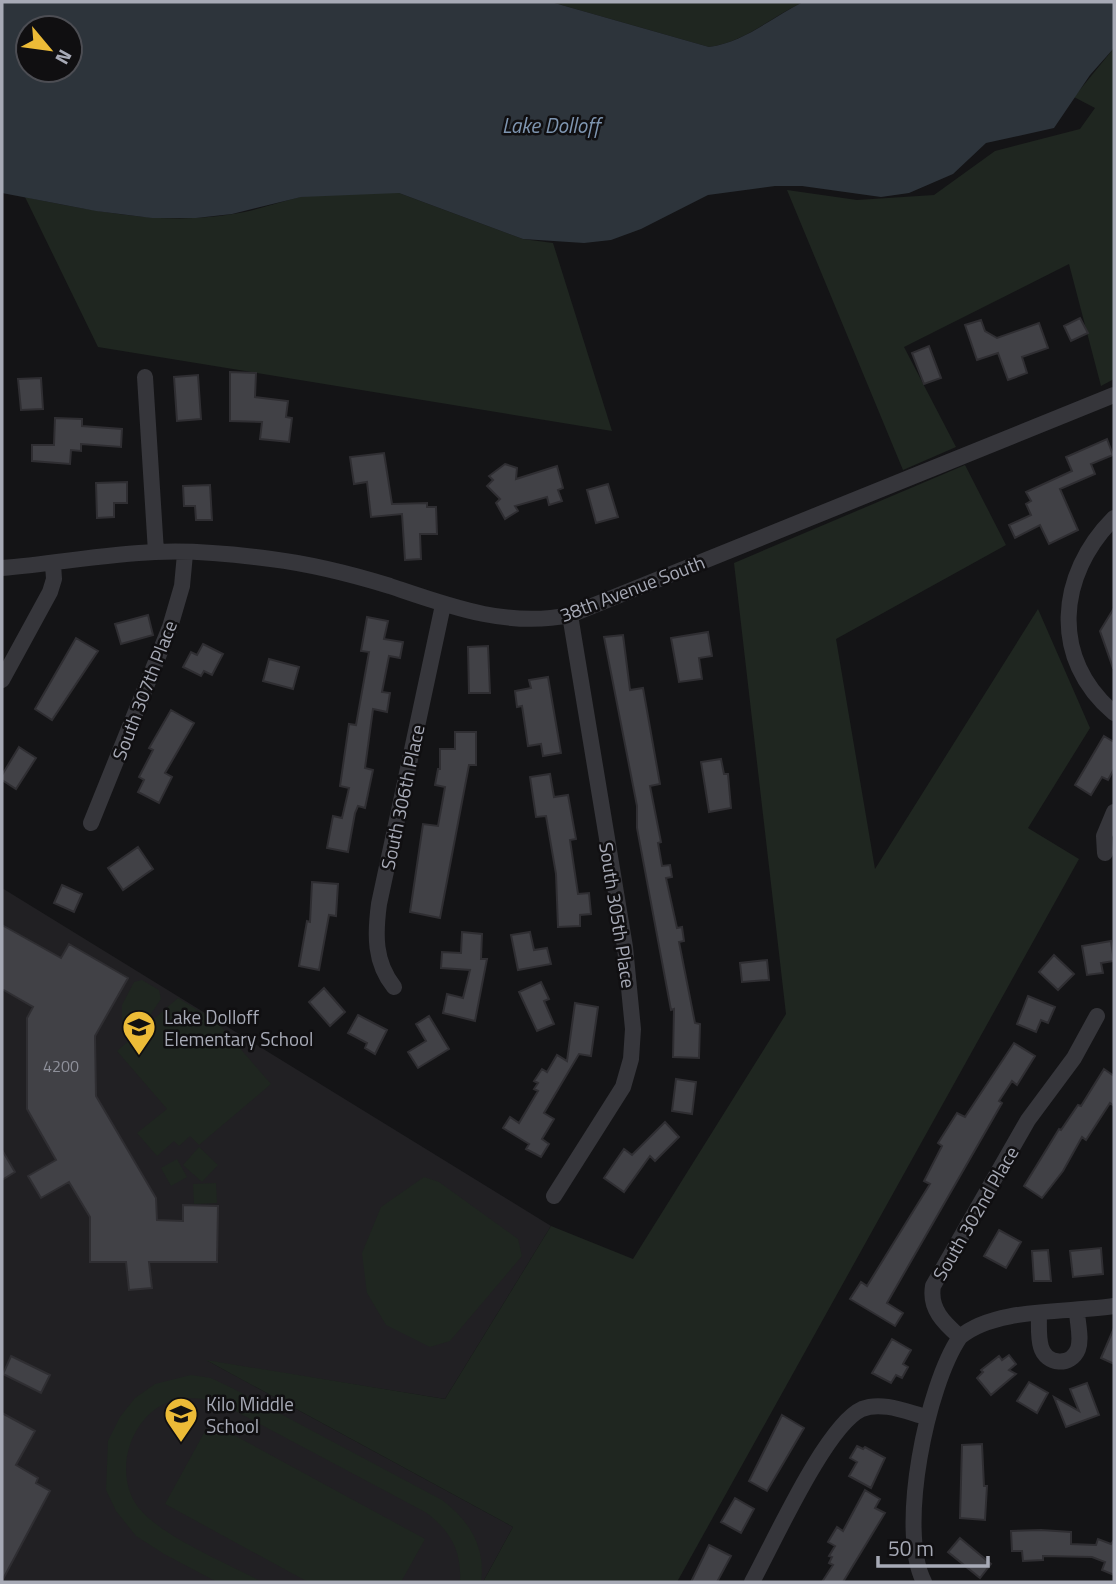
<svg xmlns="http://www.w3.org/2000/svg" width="1116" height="1584" font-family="'Titillium Web',sans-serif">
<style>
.built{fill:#212023}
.green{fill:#1f2620}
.water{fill:#2d343b;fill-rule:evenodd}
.building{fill:#414146;stroke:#2f2e32;stroke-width:2}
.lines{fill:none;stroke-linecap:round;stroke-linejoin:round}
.minor{stroke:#36363b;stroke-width:16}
.labels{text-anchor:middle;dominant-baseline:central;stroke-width:5;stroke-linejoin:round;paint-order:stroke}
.number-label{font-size:16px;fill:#8e909a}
.street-label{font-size:19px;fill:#a7aab6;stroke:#100f11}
.poi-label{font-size:19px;fill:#a7aab6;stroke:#100f11;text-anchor:start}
.water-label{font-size:21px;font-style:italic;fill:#7e95b0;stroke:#100f11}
</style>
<rect width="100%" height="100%" fill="#141416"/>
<path class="built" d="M2 888 551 1226 445 1399 208 1361 513 1527 483 1582H2Z"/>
<path class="green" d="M551 2H803C771 17 745 42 709 47Z
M1114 48V379L1101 386 1069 264 904 347 956 447 903 470 787 190 857 200 934 195 995 151 1080 129 1095 108 1074 97Z
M359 193H399L523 239 553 243 612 431 98 347 25 197C93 211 163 226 233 214 256 211 278 202 300 197 319 193 340 194 359 193Z
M965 465 1006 545 836 639 875 869 1038 609 1090 728 1028 828 1079 859 677 1582H483L513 1527 206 1360 445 1399 551 1226 633 1259 786 1014 734 563Z
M142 980 159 990 161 999 148 1018 129 1024 122 1020V1005L134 982Z
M178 998 217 1022 271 1084 199 1145 190 1136 179 1146 174 1141 157 1156 137 1133 167 1109 117 1051Z
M199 1147 218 1165 202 1182 183 1165Z
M177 1159 187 1177 171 1186 161 1168Z
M424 1177 439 1182 518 1239 522 1256 450 1341 430 1347 386 1325 367 1293 362 1253 381 1207Z
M216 1183 217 1203 194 1204 193 1184Z
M191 1375 211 1378 234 1389 442 1500C469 1520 486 1547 481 1582H460C462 1551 450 1530 425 1512L226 1406C210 1400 195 1396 178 1399 132 1409 111 1471 138 1507 160 1536 229 1564 262 1582H217L164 1554 136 1536 116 1511 106 1490 108 1441 120 1417 135 1398 155 1384Z
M210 1422 425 1539 401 1582H308L165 1504Z"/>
<path class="water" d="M2 2H551L709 47C745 42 772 17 803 2H1114V48L1090 75 1054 128 986 143 953 174 909 193 881 197 802 186H775L708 195 641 229 611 240 584 243 523 239 399 193 301 197 232 214 196 218H152L96 211 2 193ZM28 28H70V70H28Z"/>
<path class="building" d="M1080 318 1088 333 1071 341 1064 326Z
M981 320 985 331 997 338 1039 323 1048 348 1022 357 1027 373 1008 380 998 353 977 360 965 325Z
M929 346 941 378 924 384 912 353Z
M230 372 256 373 255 397 288 401 286 417 292 418 289 442 260 439 262 422 230 421Z
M198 375 201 419 177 421 174 377Z
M41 378 43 409 21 410 18 379Z
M55 418 82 419V426L122 429 121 447 81 444V451L71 450 70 464 32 461V445H54Z
M1107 439 1113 455 1091 464 1095 474 1060 489 1078 530 1049 544 1040 525 1015 538 1009 525 1031 515 1026 504 1031 501 1026 492 1072 471 1066 457Z
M384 453 392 504 427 503V507H436L437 534H420L421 559 405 560 402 514 371 517 367 482 354 484 350 457Z
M505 464 517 468 516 479 557 466 563 488 558 490 562 501 549 505 547 497 515 506 518 511 505 519 496 503 500 499 487 486 493 480 489 476Z
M127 482V503H114V517L97 518 96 483Z
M608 484 618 517 596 523 587 490Z
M210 485 212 520H196L195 506H184L183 486Z
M1114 608V668H1113L1100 631Z
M148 615 153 635 121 644 115 624Z
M367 617 388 621 384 639 403 642 400 658 389 656 382 692 390 693 387 712 373 709 365 768 373 770 365 808 358 806 355 813 348 852 327 848 333 816 342 818 349 788 340 786 349 724 356 725 369 652 361 651Z
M708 632 712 656 699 658 702 679 679 682 671 638Z
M623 635 630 690 643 688 660 784 650 786 661 842 658 843 662 866 670 865 672 877 666 878 677 928 682 927 684 941 679 942 695 1023 700 1024 699 1058 673 1057 674 1009 671 1010 637 828V806L604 637Z
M76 638 98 651 52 720 35 709Z
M203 644 223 654 212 675 204 671 201 676 183 667 191 652 197 655Z
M488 646 490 693H469L468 647Z
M269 659 299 667 293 689 263 681Z
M548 677 561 753 543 756 541 744 528 746 522 706 517 707 515 691 531 688 529 680Z
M171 710 194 723 165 773 172 777 159 803 138 792 144 780 139 777 153 750 149 748Z
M455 732H476V765H469L440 918 410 912 423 824 438 826 445 787 435 785 438 769H440V749H455Z
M1104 736 1114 742V769L1108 780 1102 777 1091 795 1075 785Z
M19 747 36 758 16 789 2 780V775Z
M721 759 724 774H728L731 808 709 812 701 762Z
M550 774 554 797 568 795 576 839 570 840 578 894 589 893 591 914 580 915V926L558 927 556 874 546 816 536 817 530 777Z
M138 847 153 869 123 890 108 868Z
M312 882 338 884 336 916 329 915 319 970 299 966 307 921 310 922Z
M62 885 82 894 74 912 54 903Z
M2 925 61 958 69 944 128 978 95 1036 96 1096 156 1198 157 1220 183 1221V1205L218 1206 217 1262H149L152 1288 129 1290 126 1262H90V1217L69 1182 41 1198 28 1176 56 1160 27 1109V1018L33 1007 2 989Z
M462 932 482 934 481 959H487L475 1021 443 1013 447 994 463 998 470 970 441 968 442 952 461 953Z
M530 932 534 950 547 948 551 964 518 970 511 935Z
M1111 941 1114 961 1101 963 1103 973 1087 975 1082 946Z
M1054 955 1074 974 1058 990 1039 972Z
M767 960 769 980 742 982 740 963Z
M541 982 549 999 544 1001 554 1024 537 1031 519 992Z
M324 988 345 1012 330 1026 309 1002Z
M1028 996 1055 1007 1048 1023 1041 1020 1036 1032 1017 1024Z
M575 1003 598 1007 591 1056 579 1054 544 1113 554 1119 542 1139 549 1144 541 1157 526 1149 529 1144 503 1128 510 1117 519 1123 538 1091 534 1089 538 1083 534 1081 542 1069 547 1072 557 1055 567 1061Z
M358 1015 387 1030 375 1054 365 1048 367 1043 348 1033Z
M429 1016 449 1049 418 1068 408 1052 426 1041 416 1024Z
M1014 1043 1035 1056 1017 1085 1012 1081 999 1101 1002 1103 887 1303 903 1313 895 1326 850 1299 861 1282 867 1286 930 1184 924 1181 942 1146 938 1143 957 1113 965 1117Z
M1104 1069 1114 1076V1106L1110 1103 1086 1140 1082 1137 1063 1171 1042 1198 1024 1186 1059 1129 1061 1130 1078 1105 1081 1106Z
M676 1079 696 1082 692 1114 672 1111Z
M665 1122 679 1137 655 1161 650 1156 624 1192 604 1178 624 1149 632 1155Z
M2 1150 15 1172 2 1180Z
M999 1230 1021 1242 1006 1268 984 1256Z
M1101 1248 1103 1274 1073 1277 1070 1251Z
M1048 1250 1051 1281H1034L1032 1251Z
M1114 1328V1364L1101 1358Z
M892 1339 911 1350 903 1364 908 1367 902 1378 896 1375 891 1383 872 1373Z
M1009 1355 1016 1364 1009 1370 1016 1374 991 1395 977 1378 983 1372 981 1370 999 1356 1002 1360Z
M11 1356 50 1375 41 1393 3 1374Z
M1029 1382 1048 1393 1037 1413 1017 1401Z
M1087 1383 1099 1415 1066 1427 1054 1397 1079 1411 1070 1389Z
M2 1413 35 1431 16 1465 38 1478 36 1483 50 1491 2 1581Z
M782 1415 804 1428 767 1491 749 1481Z
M982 1444 984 1486H987L985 1520 960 1518 962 1445Z
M857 1446 863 1449 865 1447 885 1458 871 1488 849 1476 857 1462 850 1458Z
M865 1490 880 1499 875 1508 885 1513 843 1582H822L833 1565 829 1563 832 1557 829 1556 835 1546 828 1542 837 1527 843 1531Z
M735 1498 754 1509 741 1533 721 1522Z
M1041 1530 1071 1532V1544L1096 1545 1098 1539 1111 1544 1114 1540V1575L1102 1570 1105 1562 1092 1557 1043 1556V1560L1023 1561 1022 1551H1012L1011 1531Z
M960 1538 991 1564 980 1578 948 1552Z
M709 1545 731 1556 717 1582H691Z"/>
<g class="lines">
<path class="minor" d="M145 377 156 552
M1114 518C1057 575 1050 659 1114 713
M2 568C53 564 104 554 155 552 192 550 234 554 271 559 311 564 351 574 390 586 449 606 507 628 570 615L1114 395
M2 680 50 592 54 579 53 564
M91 823 170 627 182 586 185 554
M1105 853 1104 836 1114 812
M394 987C374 962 375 934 379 904L443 605
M554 1196 623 1087 631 1059 633 1029 625 947 570 615
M1039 1314C1039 1325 1038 1337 1041 1347 1046 1365 1071 1367 1078 1349 1082 1338 1077 1322 1077 1310
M960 1337C995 1307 1069 1313 1114 1306
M752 1582C773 1544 826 1425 862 1409 882 1401 907 1412 926 1417
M924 1582C897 1530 927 1385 960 1337 944 1323 929 1309 933 1286L1028 1120 1074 1058 1097 1016"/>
</g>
<defs>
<symbol id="school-pin" viewBox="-11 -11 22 30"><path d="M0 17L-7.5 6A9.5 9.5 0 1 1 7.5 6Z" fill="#ecbb37" stroke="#100f11"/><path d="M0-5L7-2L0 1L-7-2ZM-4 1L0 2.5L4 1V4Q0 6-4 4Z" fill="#111"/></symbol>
</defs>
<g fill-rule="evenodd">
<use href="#school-pin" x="120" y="1008" width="38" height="52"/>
<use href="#school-pin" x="162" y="1395" width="38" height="52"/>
</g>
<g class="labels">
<g class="number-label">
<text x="61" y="1066">4200</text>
</g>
<g class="street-label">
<text transform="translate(632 588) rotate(-21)">38th Avenue South</text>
<text transform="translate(144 690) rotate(-69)">South 307th Place</text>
<text transform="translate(402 797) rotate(-78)">South 306th Place</text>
<text transform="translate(618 915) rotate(81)">South 305th Place</text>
<text transform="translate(975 1213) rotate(-60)">South 302nd Place</text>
</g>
<g class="poi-label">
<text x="164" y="1016">Lake Dolloff<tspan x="164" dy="22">Elementary School</tspan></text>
<text x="206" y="1403">Kilo Middle<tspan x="206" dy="22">School</tspan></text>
</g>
<g class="water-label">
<text x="551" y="125">Lake Dolloff</text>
</g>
</g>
<rect width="1116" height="1584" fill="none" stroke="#a7aab6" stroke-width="7"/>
<g transform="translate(49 49) rotate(119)"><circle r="33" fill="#100f11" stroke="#4c4d53" stroke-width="2"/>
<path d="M0-5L12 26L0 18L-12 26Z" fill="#ecbb37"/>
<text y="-10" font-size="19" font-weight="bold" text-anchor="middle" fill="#a7aab6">N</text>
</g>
<path d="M878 1556v10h110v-10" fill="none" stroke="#a7aab6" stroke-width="3.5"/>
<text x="888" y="1556" font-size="21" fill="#a7aab6" stroke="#100f11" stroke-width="5" paint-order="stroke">50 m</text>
</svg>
